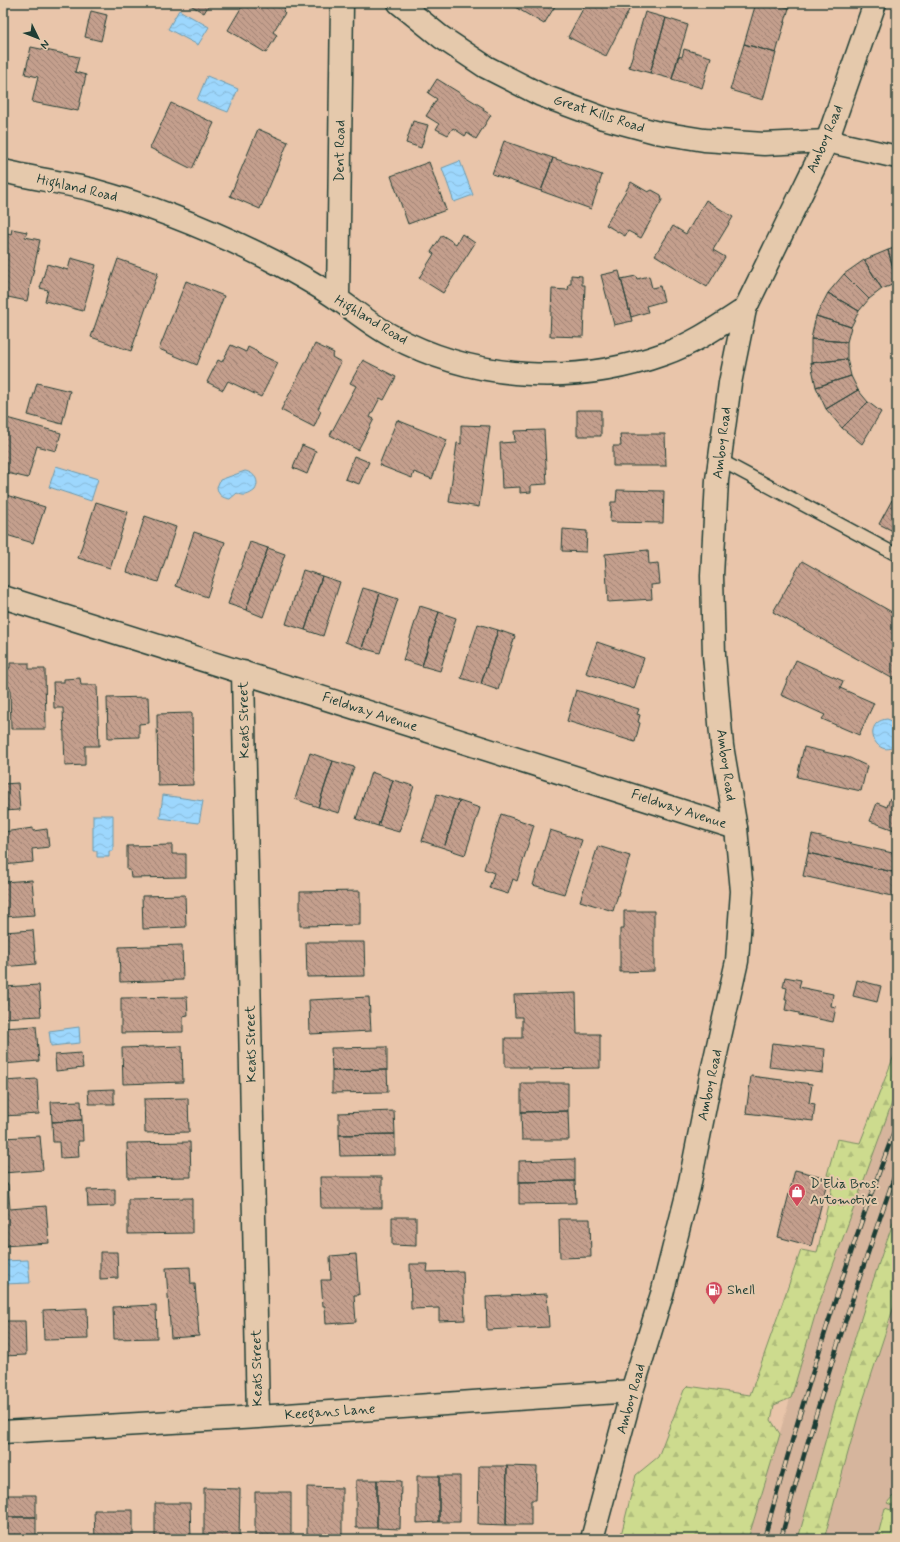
<svg xmlns="http://www.w3.org/2000/svg" width="900" height="1542" font-family="Mynerve,sans-serif">
<style>
.built{fill:#d6b59d}
.grass{fill:url(#grass-tufts);stroke:#768c61}
.forest{fill:url(#forest-firs);stroke:#768c61}
.water{fill:url(#water-waves);stroke:#6b99ad}
.building{fill:url(#building-back-hatch);stroke:#1f3d34}
.lines{fill:none;stroke-linecap:round;stroke-linejoin:round}
.service-casing{stroke:#1f3d34;stroke-width:15}
.minor-casing{stroke:#1f3d34;stroke-width:25}
.secondary-casing{stroke:#1f3d34;stroke-width:25}
.service{stroke:#e5c9ac;stroke-width:12}
.minor{stroke:#e5c9ac;stroke-width:22}
.secondary{stroke:#e5c9ac;stroke-width:22}
.rail-casing{stroke:#1f3d34;stroke-width:4.5}
.rail{stroke:#e5c9ac;stroke-width:3;stroke-dasharray:9;stroke-linecap:butt}
.labels{text-anchor:middle;dominant-baseline:central;stroke-width:4;stroke-linejoin:round;paint-order:stroke}
.street-label{font-size:14px;fill:#1f3d34;stroke:#e5c9ac}
.poi-label{font-size:14px;fill:#1f3d34;stroke:#e5c9ac;text-anchor:start}
</style>
<defs>
<pattern id="grass-tufts" width="24" height="20" patternUnits="userSpaceOnUse"><rect width="24" height="20" fill="#cddb8e"/><path d="M3 7l-1-3M5 7V3M7 7l1-3M15 17l-1-3M17 17v-4M19 17l1-3" fill="none" stroke="#b0bd7b"/></pattern>
<pattern id="forest-firs" width="22" height="20" patternUnits="userSpaceOnUse"><rect width="22" height="20" fill="#cddb8e"/><path d="M5 1l3.5 6h-7zM16 11l3.5 6h-7z" fill="#b0bd7b"/></pattern>
<pattern id="water-waves" width="16" height="10" patternUnits="userSpaceOnUse"><rect width="16" height="10" fill="#9dd7fd"/><path d="M0 5q4-4 8 0t8 0" fill="none" stroke="#87b9d9"/></pattern>
<pattern id="building-back-hatch" width="6" height="6" patternUnits="userSpaceOnUse"><rect width="6" height="6" fill="#c49f8d"/><path d="M-1 5l2 2M0 0l6 6M5-1l2 2" fill="none" stroke="#9f8374"/></pattern>
</defs>
<rect width="100%" height="100%" fill="#e9c5aa"/>
<filter id="ink" filterUnits="userSpaceOnUse"><feTurbulence type="fractalNoise" baseFrequency=".025" numOctaves="2"/><feDisplacementMap in="SourceGraphic" scale="8" xChannelSelector="R" yChannelSelector="G"/><feConvolveMatrix kernelMatrix="1 2 1 2 8 2 1 2 1" color-interpolation-filters="sRGB"/></filter>
<g filter="url(#ink)">
<path class="built" d="M897 1089V1212L884 1247 846 1366 798 1539H748L816 1312Z
M897 1297V1539H824L859 1413Z"/>
<path class="grass" d="M897 1494V1526L894 1539H877L885 1508 891 1510 892 1505 887 1503 892 1497Z"/>
<path class="forest" d="M897 1048V1089L816 1312 791 1398 774 1405 771 1420 780 1434 748 1539H620L636 1475 658 1457 684 1390 688 1386 750 1395 801 1250 817 1253 834 1178 827 1175 837 1139 860 1143Z
M897 1212V1297L859 1413 824 1539H798C829 1429 857 1319 897 1212Z"/>
<path class="water" d="M179 10 209 27 198 45 168 29Z
M207 76 238 89 228 112 197 100Z
M460 161 473 195 454 202 442 168Z
M56 466 98 479 91 501 49 487Z
M245 471C255 473 260 481 255 490 249 495 244 497 237 493L230 499C222 498 218 495 217 487L220 480Z
M887 719 897 723V745C876 761 860 722 887 719Z
M163 795 203 801 199 823 160 818Z
M93 815H113V851H109V857H97V851H93Z
M79 1027 80 1043 51 1046 49 1031Z
M28 1260 30 1283 3 1284V1261Z"/>
<path class="building" d="M187 3H210L204 13Z
M244 3H288L283 11 285 13 273 32 277 35 266 53 228 30Z
M508 3H557L544 24Z
M586 3H626L631 6 606 56 568 37Z
M756 3H773L789 8 776 53 744 44Z
M91 11 107 15 101 41 85 37Z
M645 12 666 18 650 73 629 67Z
M666 18 688 25 672 79 650 73Z
M744 44 776 53 763 100 730 90Z
M31 47 79 57 75 72 86 75 78 111 32 102 38 77 25 74Z
M684 49 711 57 702 88 672 79 678 56 682 57Z
M437 79 484 108 483 110 491 115 476 139 467 133 465 136 453 128 448 135 436 129 439 124 426 116 437 99 428 93Z
M171 103 214 123 192 169 150 148Z
M413 121 428 125 421 148 406 143Z
M258 129 288 142 260 209 230 196Z
M504 141 553 158 541 191 492 174Z
M553 158 602 175 591 209 541 191Z
M429 162 446 210 408 224 391 176Z
M631 182 648 192 652 190 661 195 662 200 641 238 628 231 625 236 606 225Z
M706 200 733 217 713 250 725 257 707 287 655 255 673 226 686 234Z
M12 229 27 232 25 237 40 240 27 301 3 296V232L11 234Z
M462 234 475 243 443 293 419 278 434 254 431 252 442 235 456 244Z
M897 247V281L888 250Z
M888 250 897 283 882 289 864 260Z
M71 258 96 265 83 311 45 301 48 290 40 288 47 264 68 270Z
M118 259 158 273 131 351 91 337Z
M864 260 882 289 869 299 844 274Z
M619 271 632 321 614 325 601 275Z
M844 274 869 299 859 311 828 293Z
M571 275 582 276V285H585L583 337 550 336 552 289 568 290 569 284H571Z
M636 276 637 279 649 276 652 288 660 286 664 301 646 306 648 312 631 317 621 279Z
M186 281 224 296 197 365 159 349Z
M828 293 859 311 851 327 816 316Z
M816 316 851 327 847 342 811 339Z
M811 339 847 342V359L811 363Z
M315 344 334 353 332 357 341 362 318 409 321 411 314 427 281 410Z
M231 345 246 352 248 347 258 352 257 353 278 363 261 397 228 381 223 390 207 382 218 360 222 362Z
M847 359 851 376 816 387 811 363Z
M363 360 396 377 384 400 380 398 370 417 374 419 358 450 330 435 356 386 350 383Z
M851 376 858 390 826 409 816 387Z
M37 383 70 391 62 424 28 415Z
M858 390 868 402 842 428 826 409Z
M868 402 881 412 862 444 842 428Z
M577 410H601V436H577Z
M3 417 61 433 56 451 37 446 28 478 3 472Z
M397 420 447 440 432 479 414 472 412 478 379 465Z
M461 425 490 426 479 507 449 502 457 443 461 444Z
M544 430 547 484 531 485V492L520 493V487L502 488 500 443 515 442 514 431Z
M620 434H665L666 466H613V446H621Z
M302 445 316 451 307 474 293 468Z
M354 456 369 462 359 484 345 479Z
M617 490 664 491 663 523 610 522 611 502H616Z
M3 494 45 507 33 543 3 534Z
M892 500 897 502V533L879 524Z
M96 502 128 512 110 568 78 558Z
M145 516 176 527 158 582 127 572Z
M563 529 587 531 586 552 562 551Z
M194 532 225 542 207 597 176 586Z
M250 542 268 548 246 610 228 604Z
M268 548 285 554 263 617 246 610Z
M648 550 649 564 658 563 660 584 651 585 652 599 608 602 605 554Z
M802 561 897 615V681L773 612Z
M303 570 322 576 305 630 286 624Z
M322 576 340 582 323 636 305 630Z
M363 588 380 593 362 648 345 642Z
M380 593 398 599 380 653 362 648Z
M420 606 439 612 422 666 403 660Z
M439 612 456 618 440 671 422 666Z
M478 624 498 630 481 684 461 678Z
M498 630 515 636 498 690 481 684Z
M597 642 644 658 634 689 586 673Z
M796 660 843 681 840 688 874 703 859 735 822 719 825 715 781 695Z
M10 663H29V669H45L46 729H11L10 687H3V668H10Z
M80 678 81 685H97L99 746H85V765L65 766 63 708H54L53 682H64V679Z
M576 690 639 709 637 714 640 715 638 722 640 723 635 742 567 721Z
M148 697 149 723 139 724V737L108 738 107 698Z
M192 713 193 785 158 786 157 714Z
M804 747 850 758 867 766 861 791 797 777Z
M310 753 333 761 318 807 295 799Z
M333 761 354 767 339 813 318 807Z
M371 772 393 780 378 826 356 819Z
M393 780 414 786 399 832 378 826Z
M18 783 20 810 3 811V784Z
M437 794 459 801 444 848 422 841Z
M890 798 897 801V831L870 821 877 803 887 807Z
M459 801 480 808 465 855 444 848Z
M501 814 534 825 517 881 513 879 508 894 489 888 494 873 484 869Z
M33 828V831L47 829 49 847 32 849 33 862 3 865V832Z
M550 830 582 840 564 894 533 885Z
M812 835 897 854V873L808 853Z
M172 845V854H186V877L131 878 130 870H127V846Z
M598 846 630 856 613 911 580 901Z
M808 853 897 873V897L803 876Z
M32 880 35 915 3 917V882Z
M360 891V925L300 926V892Z
M185 895 186 927 143 929 142 896Z
M624 911H654V971L620 972V929H624Z
M33 930 36 964 3 967V932Z
M306 942H364L365 976 307 977Z
M182 945 183 980 120 982 119 947Z
M785 977 801 980 799 987 833 994 831 1006 836 1007 833 1022 799 1015V1013L785 1010 787 999H785L787 988 783 987Z
M857 980 881 986 877 1002 853 996Z
M39 985 41 1016 3 1018V987Z
M576 993 577 1034H600V1068L528 1069V1067H505V1038H522V1017H515L514 995Z
M187 997 188 1015 183 1016V1032L121 1033V998Z
M369 997 371 1031 310 1034 309 1000Z
M36 1026 39 1061 3 1064V1028Z
M772 1043 825 1049 823 1073 769 1067Z
M182 1046 183 1082 123 1084 122 1048Z
M387 1047V1070L332 1071 331 1048Z
M81 1053 83 1068 56 1071 55 1055Z
M387 1070 388 1092 332 1093V1071Z
M751 1076 812 1084 809 1103 815 1104 813 1121 746 1113Z
M37 1079 39 1114 3 1116V1081Z
M521 1083H568V1111L521 1112Z
M114 1089V1104H89L88 1090Z
M188 1098 189 1132 145 1133 144 1099Z
M81 1101 82 1120 52 1122 51 1102Z
M394 1111 395 1134 339 1135V1113Z
M568 1111 569 1140H522L521 1112Z
M82 1120 83 1141H78L79 1157 60 1158 59 1142H53L52 1122Z
M395 1134V1155L340 1156 339 1135Z
M40 1136 43 1170 3 1173V1138Z
M190 1142 191 1177 128 1178 127 1143Z
M575 1159V1181L519 1182V1161Z
M795 1170 828 1178 811 1246 778 1237Z
M320 1177H382V1208H321Z
M575 1181 576 1203 519 1204V1182Z
M8 1184 10 1209 46 1206 49 1243 3 1246V1185Z
M115 1189V1206L88 1207 87 1190Z
M192 1198V1233L128 1234V1199Z
M392 1217H416V1246L392 1245Z
M559 1219H590L591 1257 560 1258Z
M100 1252H117L118 1278 100 1279Z
M356 1254 359 1295H354L356 1322 326 1324 325 1306H323L321 1280H331L330 1256Z
M410 1264H428L427 1272 463 1271 465 1320 439 1321V1308L411 1309Z
M190 1267 191 1284H195L199 1336 171 1338 166 1268Z
M547 1294 549 1327 487 1330 486 1297Z
M156 1305 157 1338 114 1339 113 1307Z
M87 1308 88 1339 44 1340 43 1310Z
M3 1321H25L26 1355 3 1356Z
M479 1466H507L506 1525 478 1524Z
M507 1466 537 1467 536 1500H531V1525H506Z
M417 1476H439V1522L417 1523Z
M439 1476H460V1522H439Z
M356 1480H377V1528H356Z
M377 1480 401 1481 400 1529 377 1528Z
M307 1487 342 1488V1539H307Z
M204 1488 240 1489 239 1539H204Z
M255 1492H291V1539H255Z
M3 1495H36V1517H3Z
M155 1503H190L191 1539H155Z
M94 1510H133V1539H95Z
M3 1517H36V1539L3 1538Z"/>
<g class="lines">
<defs>
<path id="service" d="M720 460 897 555"/>
<path id="minor" d="M399 3 441 37 486 67 541 95 603 118 655 132 704 140 764 144 827 141 897 157
M3 171C33 178 64 183 93 190 155 207 216 232 273 261 294 272 319 286 339 300 356 312 373 326 392 336 476 381 575 386 664 354 693 344 719 326 745 309
M338 299 342 3
M3 597 736 828
M243 672 258 1417
M3 1432 258 1417 632 1391"/>
<path id="secondary" d="M592 1539 632 1391 662 1294 689 1187 711 1076 737 961 742 891 736 828 722 746 714 655 712 576 717 480 730 383 745 309 827 141 875 3"/>
</defs>
<use href="#service" class="service-casing"/>
<use href="#minor" class="minor-casing"/>
<use href="#secondary" class="secondary-casing"/>
<use href="#service" class="service"/>
<use href="#minor" class="minor"/>
<use href="#secondary" class="secondary"/>
<defs>
<path id="rail" d="M764 1539C803 1399 845 1260 897 1124
M781 1539C813 1414 854 1291 897 1169"/>
</defs>
<use href="#rail" class="rail-casing"/>
<use href="#rail" class="rail"/>
</g>
</g>
<defs>
<symbol id="shop-pin" viewBox="-11 -11 22 30"><path d="M0 17L-7.5 6A9.5 9.5 0 1 1 7.5 6Z" fill="#d1495b" stroke="#e5c9ac"/><path d="M-5-2.5h2.3a2.7 3.5 0 0 1 5.4 0H5L5.5 6h-11ZM-1.5-2.5h3a1.5 2.3 0 0 0-3 0Z" fill="#fff"/></symbol>
<symbol id="fuel-pin" viewBox="-11 -11 22 30"><path d="M0 17L-7.5 6A9.5 9.5 0 1 1 7.5 6Z" fill="#d1495b" stroke="#e5c9ac"/><path d="M-5.5-6h7V0h2V4h1.3V-2.5L3-4.5l.8-.8L6-3V5H2.5V1h-1V6h-7ZM-4.2-4.7v3.2H.2V-4.7Z" fill="#fff"/></symbol>
</defs>
<g fill-rule="evenodd">
<use href="#shop-pin" x="787" y="1182" width="20" height="27"/>
<use href="#fuel-pin" x="704" y="1280" width="20" height="27"/>
</g>
<g class="labels">
<g class="street-label">
<text transform="translate(599 114) rotate(18)">Great Kills Road</text>
<text transform="translate(825 139) rotate(-67)">Amboy Road</text>
<text transform="translate(340 151) rotate(-89)">Dent Road</text>
<text transform="translate(77 188) rotate(13)">Highland Road</text>
<text transform="translate(371 320) rotate(31)">Highland Road</text>
<text transform="translate(722 443) rotate(-83)">Amboy Road</text>
<text transform="translate(370 712) rotate(18)">Fieldway Avenue</text>
<text transform="translate(244 720) rotate(-91)">Keats Street</text>
<text transform="translate(726 765) rotate(82)">Amboy Road</text>
<text transform="translate(679 809) rotate(18)">Fieldway Avenue</text>
<text transform="translate(251 1044) rotate(-91)">Keats Street</text>
<text transform="translate(710 1085) rotate(-78)">Amboy Road</text>
<text transform="translate(257 1368) rotate(-91)">Keats Street</text>
<text transform="translate(631 1399) rotate(-74)">Amboy Road</text>
<text transform="translate(330 1412) rotate(-4)">Keegans Lane</text>
</g>
<g class="poi-label">
<text x="810" y="1184">D'Elia Bros.<tspan x="810" dy="16">Automotive</tspan></text>
<text x="727" y="1290">Shell</text>
</g>
</g>
<rect width="900" height="1542" fill="none" stroke="#e5c9ac" stroke-width="16"/>
<rect x="8" y="8" width="884" height="1526" fill="none" stroke="#1f3d34" stroke-width="1.5" filter="url(#ink)"/>
<g transform="translate(38 38) rotate(133)" stroke="#e5c9ac" stroke-width="3" paint-order="stroke">
<path d="M0-3L7 15L0 10L-7 15Z" fill="#1f3d34"/>
<text y="-6" font-size="11" font-weight="bold" text-anchor="middle" fill="#1f3d34">N</text>
</g>
</svg>
